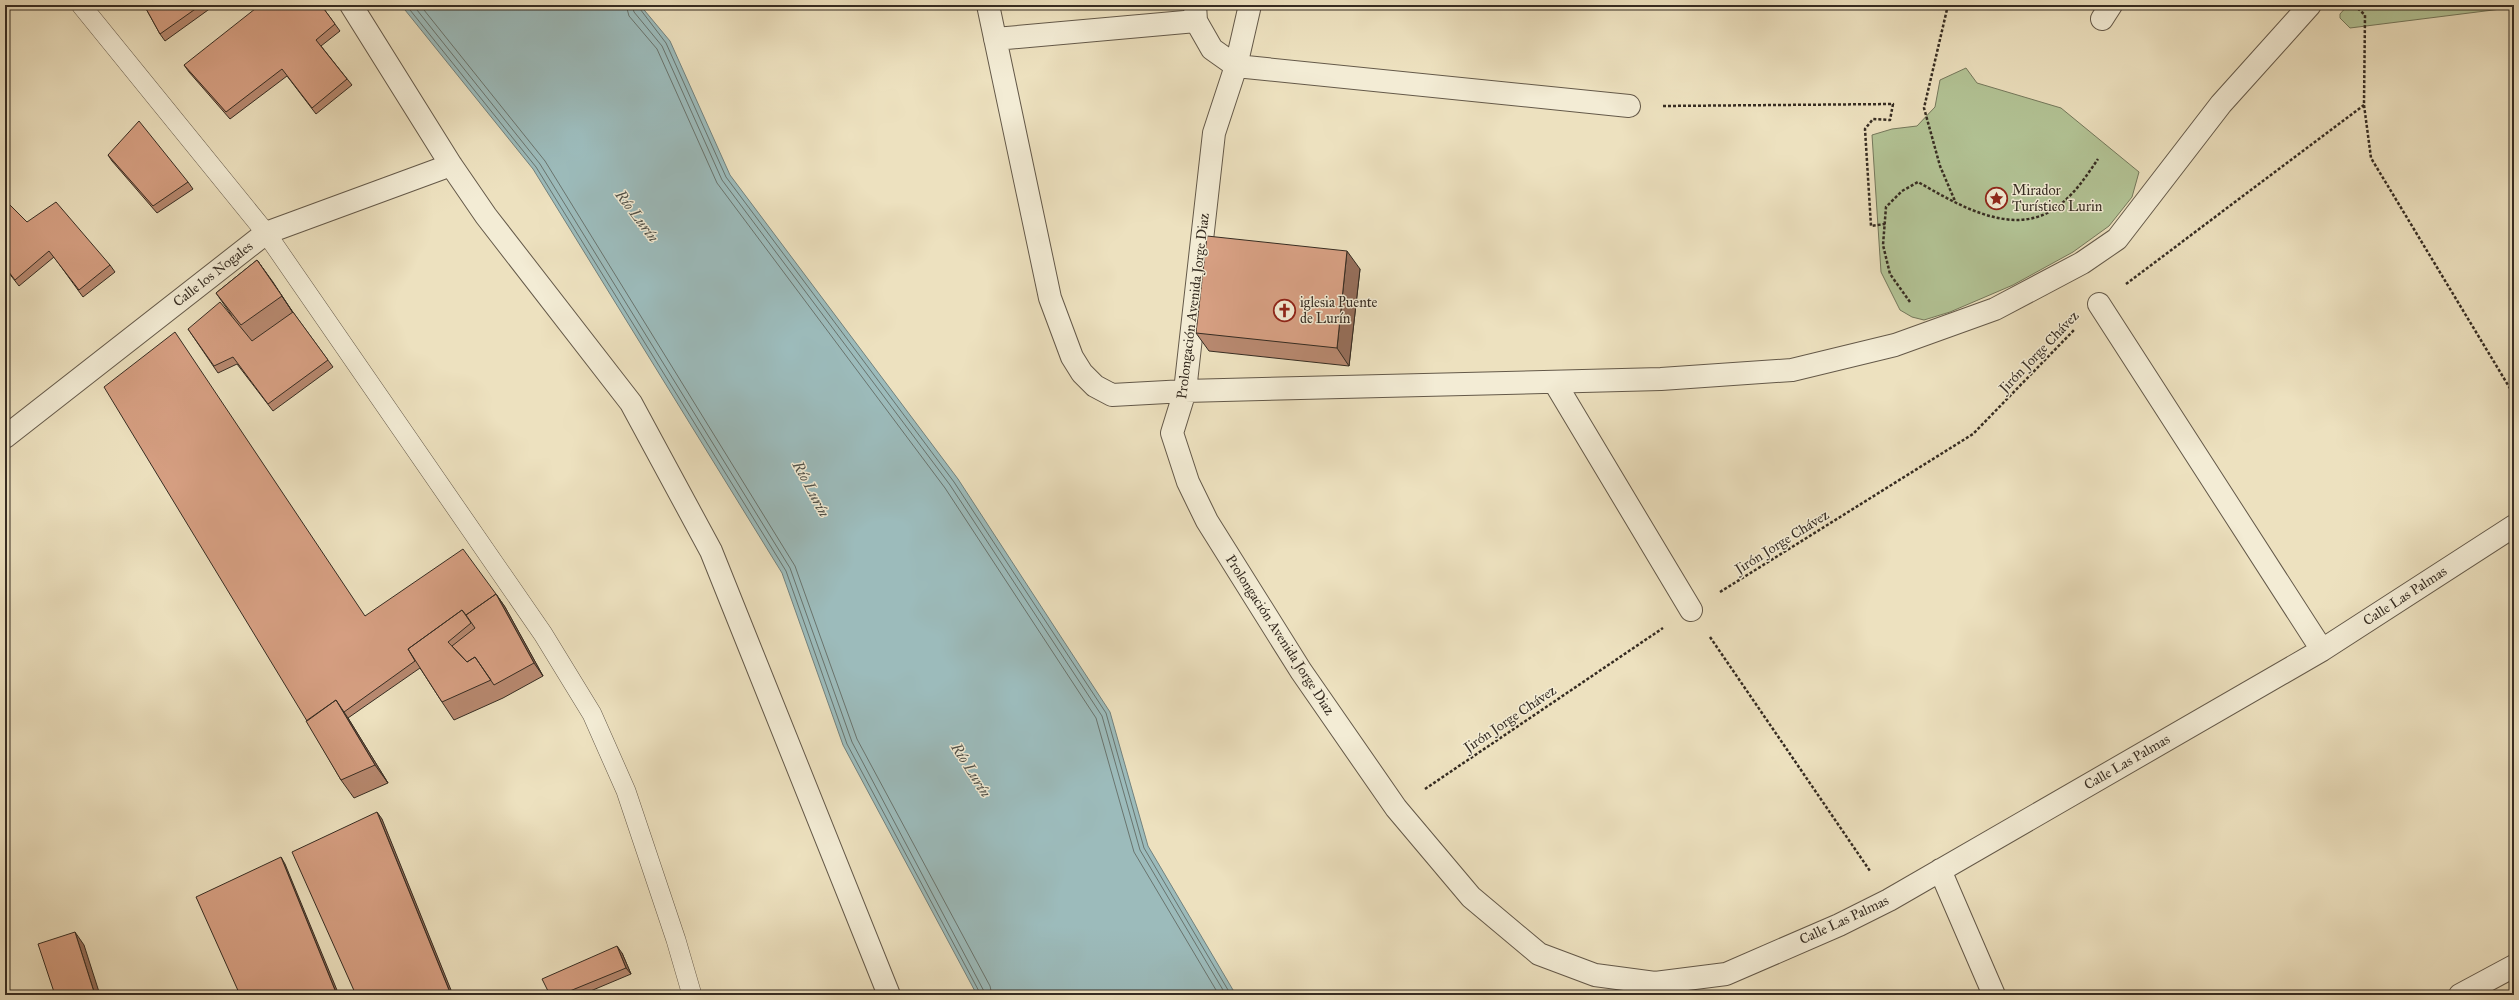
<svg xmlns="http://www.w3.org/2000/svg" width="2519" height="1000" font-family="'IM FELL Great Primer',serif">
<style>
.green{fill:#b3c496;stroke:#74785c}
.water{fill:#9cbbbb;stroke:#73827e}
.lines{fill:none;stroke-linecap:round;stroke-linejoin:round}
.shore{stroke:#69746e;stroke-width:1}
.lane-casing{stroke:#645949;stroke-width:20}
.street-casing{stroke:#645949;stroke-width:24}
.path{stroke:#362c22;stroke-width:2.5;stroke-dasharray:3 2;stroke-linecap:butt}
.lane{stroke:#f3ecd5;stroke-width:19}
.street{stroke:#f3ecd5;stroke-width:22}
.wall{fill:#b88970;stroke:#362c22}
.shaded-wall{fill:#966f5b;stroke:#362c22}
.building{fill:#d69f82;stroke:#362c22}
.labels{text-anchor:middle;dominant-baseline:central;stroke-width:3;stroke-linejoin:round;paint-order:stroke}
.poi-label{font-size:14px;fill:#362c22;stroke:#f3ecd5;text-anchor:start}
.street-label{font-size:14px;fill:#362c22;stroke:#f3ecd5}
.water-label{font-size:15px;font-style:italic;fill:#505048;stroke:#f3ecd5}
</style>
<rect width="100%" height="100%" fill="#ede1bf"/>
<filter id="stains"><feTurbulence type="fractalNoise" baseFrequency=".005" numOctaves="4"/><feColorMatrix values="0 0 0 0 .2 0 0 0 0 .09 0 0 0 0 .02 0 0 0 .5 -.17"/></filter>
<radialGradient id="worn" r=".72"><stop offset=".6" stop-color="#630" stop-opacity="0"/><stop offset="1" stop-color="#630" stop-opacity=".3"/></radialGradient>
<path class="green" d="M2348 5H2508L2509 8 2350 28 2340 18V14Z
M1966 68 1977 83 2061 108 2139 172 2132 197 2109 226 2073 252 2013 285 1950 312 1924 320 1912 317 1900 310 1881 272 1872 135 1892 129 1917 126 1935 107 1940 80Z"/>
<path class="water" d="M401 5H640L670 41 730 175 958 479 1110 712 1148 846 1236 995H977L843 745 782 573 533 169Z"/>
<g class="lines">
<path class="shore" d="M406 5 536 167 786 571 847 744 981 995
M413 5 540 164 790 568 852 742 986 995
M420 5 545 161 795 566 857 739 990 986 992 995
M626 5 629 16 657 49 717 183 945 488 1096 718 1134 852 1219 995
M632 5 634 12 662 46 722 180 950 485 1102 716 1140 850 1226 995
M637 5 666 43 726 177 954 482 1106 713 1144 848 1231 995"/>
<defs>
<path id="lane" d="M81 5 266 233 543 634 592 714 626 791 676 940 692 995"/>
<path id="street" d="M351 5 451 165 486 216 631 403 711 551 889 995
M988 5 1050 298 1072 357 1082 373 1095 386 1112 395 1185 391 1661 379 1792 370 1895 345 1995 309 2082 263 2117 239 2221 104 2310 5
M1195 5 1196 21 1212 49 1236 66 1629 106
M1250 5 1236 66 1214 133 1185 391 1172 433 1188 482 1207 521 1301 671 1396 808 1471 897 1539 954 1595 975 1655 983 1726 974 1839 925 1889 900 2322 650 2514 526
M2102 19 2111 5
M995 39 1196 21
M2099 304 2322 650
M1555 383 1691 610
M5 437 266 233 451 165
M1940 870 1994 995
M2460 995 2514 966"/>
</defs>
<use href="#lane" class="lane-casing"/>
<use href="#street" class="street-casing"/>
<path class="path" d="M1948 5 1924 108 1940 166 1955 201
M2354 5 2365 15 2364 105 2371 158 2514 395
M1663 106 1893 104 1890 120 1873 119 1865 129 1871 226 1885 224
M2126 284 2364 105
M1910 302 1890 274 1883 245 1886 207 1902 191 1918 182C1955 203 2007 235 2049 212 2071 200 2085 178 2098 159
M1720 592 1973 434 2075 329
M1710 637 1870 871
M1425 789 1663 628"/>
<use href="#lane" class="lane"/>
<use href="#street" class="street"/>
</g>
<path class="wall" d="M144 5H215L165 41 160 34Z
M321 5 340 31 321 46 352 85 316 114 287 76 230 119 189 72 184 65Z
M108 155 188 182 193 189 157 213 112 161Z
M5 205 27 222 110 265 115 272 83 297 54 257 19 286 5 268Z
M257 260 295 315 333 367 273 411 237 364 218 373 188 329 232 316 216 293Z
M1360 269 1349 366 1209 351 1196 333Z
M496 594 505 607 543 676 503 698 454 720 442 702 420 668 348 718 388 783 354 798 341 780 307 721 365 616Z
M622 953 631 974 581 995H550Z"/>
<path class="shaded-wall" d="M1347 251 1360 269 1349 366 1337 348Z
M257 260 273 282 297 319 282 296Z
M496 594 505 607 543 676 534 663Z
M336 700 348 718 388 783 375 765Z
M377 812 382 819 453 995H451Z
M281 857 285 864 339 995H337Z
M75 932 84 945 100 995H95Z
M617 946 622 953 631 974 626 968Z"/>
<path class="building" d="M144 5H201L160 34Z
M260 5H321L335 24 316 40 347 79 312 108 282 69 226 112 184 65Z
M139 121 188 182 153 206 108 155Z
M56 202 110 265 79 290 49 251 15 280 5 267V205L8 203 27 222Z
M1207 236 1347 251 1337 348 1196 333Z
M257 260 282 296 241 325 216 293Z
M220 302 252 341 293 312 328 360 268 404 233 357 214 366 188 329Z
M175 332 365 616 463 549 496 594 466 615 462 610 408 649 415 661 344 712 336 700 307 721 104 387Z
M496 594 534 663 494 685 475 657 467 662 452 646 475 628 466 615Z
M462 610 471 623 448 642 467 662 475 657 491 680 442 702 408 649Z
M336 700 375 765 341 780 306 721Z
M377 812 451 995H356L292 852Z
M281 857 337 995H240L196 897Z
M75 932 95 995H55L38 944Z
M617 946 626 968 560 995H550L542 979Z"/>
<defs>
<symbol id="sight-ring" viewBox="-11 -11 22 22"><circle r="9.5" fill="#f3ecd5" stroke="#8f2418" stroke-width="1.5"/><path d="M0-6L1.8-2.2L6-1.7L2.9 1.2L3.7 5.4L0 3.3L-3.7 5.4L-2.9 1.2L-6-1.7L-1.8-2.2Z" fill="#8f2418"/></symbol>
<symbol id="church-ring" viewBox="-11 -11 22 22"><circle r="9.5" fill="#f3ecd5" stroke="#8f2418" stroke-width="1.5"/><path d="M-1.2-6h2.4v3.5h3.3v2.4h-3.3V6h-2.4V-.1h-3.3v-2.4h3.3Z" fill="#8f2418"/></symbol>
</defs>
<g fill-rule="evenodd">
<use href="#sight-ring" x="1984" y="186" width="25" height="25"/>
<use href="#church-ring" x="1272" y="298" width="25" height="25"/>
</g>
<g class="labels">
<g class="poi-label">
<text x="2012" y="190">Mirador<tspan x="2012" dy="16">Turístico Lurin</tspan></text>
<text x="1300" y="302">iglesia Puente<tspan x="1300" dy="16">de Lurín</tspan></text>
</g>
<g class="street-label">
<text transform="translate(213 274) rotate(-38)">Calle los Nogales</text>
<text transform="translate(1193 306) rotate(-83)">Prolongación Avenida Jorge Diaz</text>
<text transform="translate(2039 352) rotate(-46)">Jirón Jorge Chávez</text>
<text transform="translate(1782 542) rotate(-32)">Jirón Jorge Chávez</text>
<text transform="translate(2405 596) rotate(-33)">Calle Las Palmas</text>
<text transform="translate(1280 635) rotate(57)">Prolongación Avenida Jorge Diaz</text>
<text transform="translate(1510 719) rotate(-34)">Jirón Jorge Chávez</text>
<text transform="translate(2127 762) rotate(-30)">Calle Las Palmas</text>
<text transform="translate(1844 920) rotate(-25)">Calle Las Palmas</text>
</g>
<g class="water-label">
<text transform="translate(637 216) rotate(53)">Río Lurín</text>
<text transform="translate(811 489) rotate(62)">Río Lurín</text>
<text transform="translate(971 770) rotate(58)">Río Lurín</text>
</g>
</g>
<rect width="2519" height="1000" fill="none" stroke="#ede1bf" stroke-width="20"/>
<rect x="6" y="6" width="2507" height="988" fill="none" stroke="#362c22" stroke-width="2"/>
<rect x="10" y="10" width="2499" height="980" fill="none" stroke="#362c22"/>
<rect width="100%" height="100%" filter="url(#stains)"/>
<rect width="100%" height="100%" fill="url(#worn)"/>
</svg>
